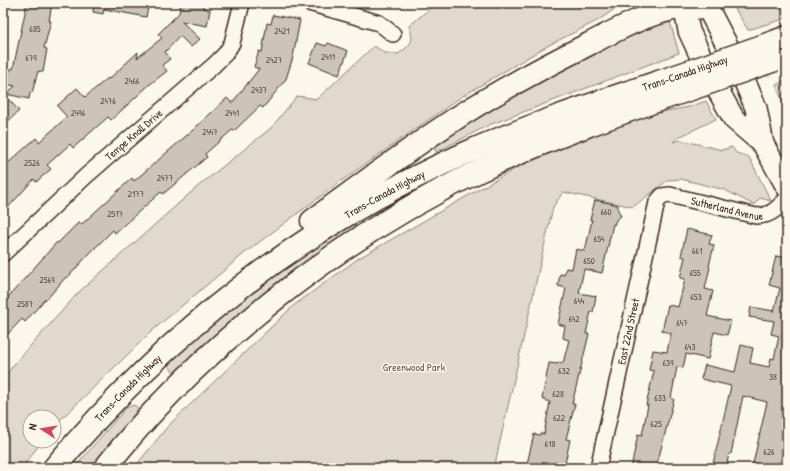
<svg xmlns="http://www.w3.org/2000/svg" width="790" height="471" font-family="'Patrick Hand',sans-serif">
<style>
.green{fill:#dfd9ce;stroke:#8d8276}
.building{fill:#ccc4b9;stroke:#3b2a1e}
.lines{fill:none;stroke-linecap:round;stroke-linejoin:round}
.street-casing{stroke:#3b2a1e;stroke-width:18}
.secondary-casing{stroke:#3b2a1e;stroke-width:24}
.highway-casing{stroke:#3b2a1e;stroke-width:25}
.street{stroke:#fbf7ec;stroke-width:15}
.secondary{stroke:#fbf7ec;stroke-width:21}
.highway{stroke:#fbf7ec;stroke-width:22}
.highway-bridge-casing{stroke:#3b2a1e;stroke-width:25;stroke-linecap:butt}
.highway-bridge{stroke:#fbf7ec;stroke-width:22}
.labels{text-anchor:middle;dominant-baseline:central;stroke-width:3;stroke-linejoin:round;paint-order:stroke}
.number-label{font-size:9px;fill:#5f5045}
.street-label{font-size:11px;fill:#3b2a1e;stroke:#fbf7ec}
.park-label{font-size:11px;fill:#64564a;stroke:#fbf7ec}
</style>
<rect width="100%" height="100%" fill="#fbf7ec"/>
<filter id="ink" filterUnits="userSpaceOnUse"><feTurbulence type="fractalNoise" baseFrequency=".025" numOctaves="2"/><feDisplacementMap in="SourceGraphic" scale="8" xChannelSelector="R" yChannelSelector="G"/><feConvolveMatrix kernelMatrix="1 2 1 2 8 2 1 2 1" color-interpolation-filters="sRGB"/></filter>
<g filter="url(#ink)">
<path class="green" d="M433 3H618L616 8 599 20 547 46 461 97 337 184 246 252 153 330 54 426V417H30V441H42L22 468H3V379L15 363 79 292 196 188 271 128 297 96 317 99 374 46 385 53 398 54C411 45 415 41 409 26L433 6Z
M749 3H787V18L748 30 735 9Z
M670 22 679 53 489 125 436 152 431 141 588 55 646 30Z
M787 79V112L776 85Z
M706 101 716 119 679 137 673 142 681 140 722 150 732 147 736 153 749 157 771 201 760 198 754 205 725 190 681 179 668 180 633 207 563 192 553 207 494 468H134L168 426 293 306 359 258 544 152 605 122 689 107Z
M353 220 358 231 175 374 168 365C223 309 289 265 353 220Z
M134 405 138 408 132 420 96 468H74L126 408Z"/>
<path class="building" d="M27 3H52L49 21H51L44 48 47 49 43 72 38 71 32 93 30 92 29 99 6 94 15 86 6 84 10 69H13Z
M94 3H149L146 17 104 9 103 14 93 12Z
M181 3H204L203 8 210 10 207 26 181 21 200 39 191 47 180 36 165 52 170 59 162 65 167 71 149 85 111 120 108 117 73 148 70 144 47 165 51 169 36 182 34 179 3 213V163L7 164 36 138 39 142 67 117 57 106 77 88 85 97 108 78 109 79 138 52 137 58 162 38 158 34 179 13Z
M273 15 300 20 293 57 286 79 263 108 260 106 234 131 232 130 205 154 207 157 163 194 161 192 115 233 113 230 88 255 67 278 66 277 46 300 45 299 25 322 22 319 3 339V303L57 242 58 243 79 222 82 224 132 178 134 181 193 130 227 98 232 103 259 69 254 67 259 51 262 52 267 23 271 24Z
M317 43 326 46 328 43 348 51 339 75 309 63Z
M3 93 19 111 3 126Z
M595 200 618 205V210L621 216 616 220 614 225 613 224 602 273 584 269 579 293 596 296 593 312 591 311 586 334H589L572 404H575L566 439 570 440 564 468H526L534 434 540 435 541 433 544 434 550 402 542 399 549 363 558 364V362L563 363 569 340 563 338 565 326 558 324 566 288 558 286 560 274 564 275 566 268 572 269 576 249 585 251 592 220H590Z
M687 229 712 235 709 244 714 245 709 266 710 267 705 289 713 291 707 316 731 321 727 335 714 332 708 359 686 354 683 368 677 367 671 398 674 399 656 468H631L638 434 642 435 648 405H646L654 371 649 370 653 350 667 352 671 333 662 331 668 305 678 307 685 279 680 278 685 257 681 256Z
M776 256 787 258V438L780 463 778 468H752L767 402 743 396 731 454H729L726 468H712L731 386 701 379 705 365 735 372 741 345 753 348 750 363 769 367 771 358 774 359 779 336 771 334 774 321 749 317 751 307 774 311 780 288 769 285Z"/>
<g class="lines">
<defs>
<g id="street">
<path d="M309 3 379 23 393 34"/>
<path id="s1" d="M3 254 86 176 214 65 226 53 232 43 242 3"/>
<path id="s2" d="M598 468 657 202 662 196 670 195 756 216C771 216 776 209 787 199"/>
</g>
<path id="secondary" d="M705 3 739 68 756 108 763 144 787 187
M684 6 689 31 709 74 734 119 763 144"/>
<g id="highway">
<path d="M768 44 787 37"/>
<path d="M312 221C359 186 406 151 455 119 498 91 543 67 589 44 622 27 670 0 708 9"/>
<path id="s3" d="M54 468C170 330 301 227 466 153 538 121 614 97 688 72"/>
<path d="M105 468C200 347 339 238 477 172 547 139 620 113 694 88"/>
</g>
</defs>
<use href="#street" class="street-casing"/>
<use href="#secondary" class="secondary-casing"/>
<use href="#highway" class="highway-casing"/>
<use href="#street" class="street"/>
<use href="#secondary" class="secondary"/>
<use href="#highway" class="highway"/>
<defs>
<path id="highway-bridge" d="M688 72 768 44
M694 88 775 60"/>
</defs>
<use href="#highway-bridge" class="highway-bridge-casing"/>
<use href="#highway-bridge" class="highway-bridge"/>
</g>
</g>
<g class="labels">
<g class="number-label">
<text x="35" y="29">685</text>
<text x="282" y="31">2421</text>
<text x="328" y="57">2411</text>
<text x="31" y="58">679</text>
<text x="274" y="60">2427</text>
<text x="132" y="81">2466</text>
<text x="259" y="90">2437</text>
<text x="108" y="101">2476</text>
<text x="78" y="113">2496</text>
<text x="232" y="113">2441</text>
<text x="210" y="132">2447</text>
<text x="32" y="163">2526</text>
<text x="165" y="178">2477</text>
<text x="136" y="194">2177</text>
<text x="606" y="212">660</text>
<text x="115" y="214">2517</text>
<text x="599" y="239">654</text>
<text x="697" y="251">661</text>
<text x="589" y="261">650</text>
<text x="695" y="273">655</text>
<text x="47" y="280">2569</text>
<text x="696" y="297">653</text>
<text x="579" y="301">644</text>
<text x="25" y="304">2587</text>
<text x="574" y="319">642</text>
<text x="682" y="323">647</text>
<text x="690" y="347">643</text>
<text x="668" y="363">639</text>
<text x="564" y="371">632</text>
<text x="773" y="377">38</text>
<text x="558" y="394">628</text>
<text x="660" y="398">633</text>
<text x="559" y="418">622</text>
<text x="656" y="424">625</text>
<text x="550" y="444">618</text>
<text x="769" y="452">626</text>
</g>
<g class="street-label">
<text transform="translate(685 73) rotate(-19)">Trans-Canada Highway</text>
<text stroke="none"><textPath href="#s1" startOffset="177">Tempe Knoll Drive</textPath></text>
<text stroke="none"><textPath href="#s3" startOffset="432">Trans-Canada Highway</textPath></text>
<text stroke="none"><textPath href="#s2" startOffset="347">Sutherland Avenue</textPath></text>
<text stroke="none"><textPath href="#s2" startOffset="140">East 22nd Street</textPath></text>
<text stroke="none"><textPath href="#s3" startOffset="109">Trans-Canada Highway</textPath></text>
</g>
<g class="park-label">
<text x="414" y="367">Greenwood Park</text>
</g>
</g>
<rect width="790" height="471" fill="none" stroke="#fbf7ec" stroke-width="16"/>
<rect x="8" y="8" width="774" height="455" fill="none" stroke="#3b2a1e" stroke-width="1.5" filter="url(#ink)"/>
<g transform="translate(42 429) rotate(282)"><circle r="19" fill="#fbf7ec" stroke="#aea59a"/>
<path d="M0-3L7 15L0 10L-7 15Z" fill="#d1495b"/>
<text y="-6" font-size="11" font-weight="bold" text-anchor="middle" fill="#3b2a1e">N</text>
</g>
</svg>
